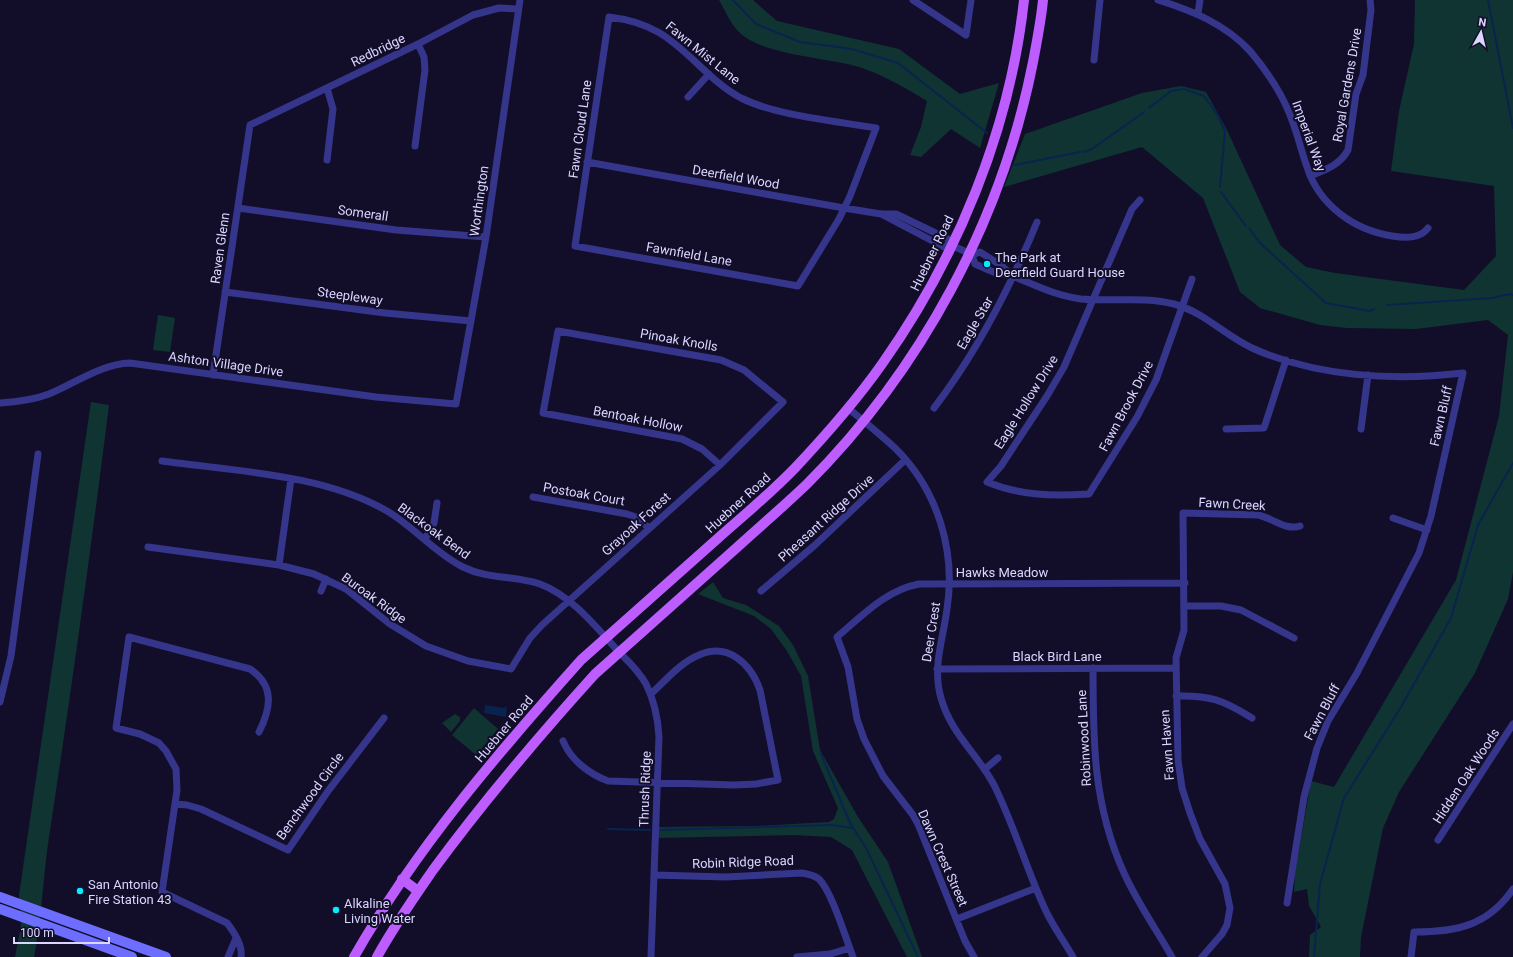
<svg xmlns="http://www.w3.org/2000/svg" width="1513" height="957" font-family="Roboto,sans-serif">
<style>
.green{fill:#103432}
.water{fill:#08244e}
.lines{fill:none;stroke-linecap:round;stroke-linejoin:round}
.stream{stroke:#08244e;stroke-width:2}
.minor{stroke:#36358c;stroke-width:7}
.secondary{stroke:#6d6eff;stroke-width:10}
.primary{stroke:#be5dff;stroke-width:10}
.poi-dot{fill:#02edff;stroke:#120e29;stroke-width:1.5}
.labels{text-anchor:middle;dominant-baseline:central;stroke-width:4;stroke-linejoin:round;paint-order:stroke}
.street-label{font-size:13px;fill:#dad6ff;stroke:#120e29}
.poi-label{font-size:13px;fill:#dad6ff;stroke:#120e29;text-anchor:start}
</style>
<rect width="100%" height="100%" fill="#120e29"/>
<path class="green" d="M719 0H753L777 21 899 49 960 94 999 83 980 148 951 129 921 157 910 155 921 127 927 101C907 89 887 77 865 69 831 57 763 57 738 31 730 23 725 10 719 0Z
M1415 0H1513V572L1508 599 1475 673 1399 792 1383 828 1361 937 1360 957H1309L1310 935 1321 927 1309 906 1307 889 1294 892 1295 873 1311 781 1334 787 1456 580 1499 416 1508 335 1488 320 1416 329 1347 328 1320 325 1260 308 1240 292 1203 198 1142 147 1004 187 1025 134 1142 93 1181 86 1206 92 1227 130 1280 245 1306 267 1335 273 1464 290 1496 256 1494 186 1391 171 1399 111 1414 44Z
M158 315 175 318 170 352 153 350Z
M91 402 109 405C91 549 71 693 49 837 43 877 42 917 34 957H15L21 925 19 895Z
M713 582 723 598 746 605 779 626 793 645 808 676 820 750 858 817 888 862 922 957H907L852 850 831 837 794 835 657 838V827L756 826 829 822 834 819 838 808 813 751 801 676 787 651 771 629 754 616 698 594Z
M474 708 498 729 476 755 452 735Z
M455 714 460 717V721L451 732 442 723Z"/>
<path class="water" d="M485 705 504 708 507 706 506 717 484 713Z"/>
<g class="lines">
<path class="stream" d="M733 0 756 24 800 42 852 49 898 63 987 133
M1488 0 1513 128
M1149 108 1171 91 1184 89 1204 96 1217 114 1225 131 1220 187
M1083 152 1092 149 1144 112
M1015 165 1080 152
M1221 192 1246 226
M1249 228 1260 243 1326 303 1370 311 1374 309
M1387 305 1492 298 1510 294 1513 295
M821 754 850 823 866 848 918 957
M608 829 650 830
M660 830 831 825 853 828
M1314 957 1320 884 1344 798 1401 707 1451 618 1478 525 1513 463"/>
<path class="minor" d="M913 0 966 35 971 0
M1158 0C1193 11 1225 24 1250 51 1266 70 1281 92 1290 115 1297 132 1301 150 1307 167 1319 205 1354 230 1392 236 1405 238 1420 239 1428 228
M1198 13 1200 0
M609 17C626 19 642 23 658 32 688 49 709 81 741 98 777 116 836 121 876 128L850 196 839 219 798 286 575 246Z
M1094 60 1100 0
M688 97 709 74
M415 146 425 70 424 57 418 44
M327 160 333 109 327 88
M587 162 844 208 881 214H896L948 239 949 245
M1310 176C1325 170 1340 165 1348 150L1356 94 1363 75 1371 10 1370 0
M1140 200 1132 209 1064 367 1047 396 1001 466 987 482C1021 496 1053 496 1089 494L1137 417 1156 380 1192 279
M238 208 396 230 486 237
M881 214 944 247C953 244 964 251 972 255L975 264C982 267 990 271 997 273 1003 275 1009 275 1015 277 1037 286 1057 296 1081 299 1111 302 1144 296 1174 304 1204 312 1224 335 1252 348 1316 377 1394 381 1463 373L1431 516 1419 553 1357 673 1328 721 1317 748 1304 797 1287 903
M972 255 980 252 1002 266 1013 276
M225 292 385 313 471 321
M213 375 250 125 418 44 473 15 499 8 518 9
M0 403C17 402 33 400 49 394 75 383 102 364 130 363L376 397 456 404 486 237 520 0
M934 408C977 352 1010 288 1037 222
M849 409C865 422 881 435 896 449 938 491 956 551 947 609 943 640 932 667 941 698 951 734 977 753 994 785 1014 825 1026 868 1045 909 1052 925 1064 941 1073 957
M1226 429 1264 428 1286 360
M1361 429 1368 375
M162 461C234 471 323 474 387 511 414 527 435 553 463 567 489 580 514 575 540 584 572 596 596 627 618 651 628 661 639 671 646 684 654 700 658 718 659 737L651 957
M533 497 627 514 636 517 649 528
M1393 518 1427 530
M425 539 434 523 437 503
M148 547 279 565 314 574 346 589 390 624 426 646 468 661 511 669 530 638 542 625 720 465 783 402 744 370 721 360 558 331 543 413 682 439 702 449 720 465
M279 565 291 479
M321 591 326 579
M761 591 815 545 905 460
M1185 606H1221L1241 610 1294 638
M1093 668C1093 741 1093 805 1124 873 1137 902 1156 929 1172 957
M937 669 1176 668
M1176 696C1210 695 1223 700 1252 718
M0 702 11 656 38 454
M563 741C571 760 589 774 608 781L734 785 756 784 778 780 760 690C751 664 728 642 699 655 681 662 665 681 651 694
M985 769 998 758
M175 804 187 805 201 809 288 850 328 791 384 718
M1438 840 1513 724
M654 875 726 877 802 873C808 874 814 875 819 879 832 892 846 939 853 957
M957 919 1036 888
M228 957 236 938
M241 957C243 945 234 932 227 923L162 892 177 790 176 769 166 751 159 743 140 734 116 728 129 637 250 669C275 686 271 708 259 732
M797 957 830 954 850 948
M974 957 965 941 918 824 913 815 883 776 864 739 857 719 848 667 837 637C862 616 886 590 919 584L1185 583
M1202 957 1222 934 1227 925 1230 908 1225 884 1200 839 1190 813 1182 788 1178 760 1176 658 1184 630 1183 513 1258 515C1273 518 1286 531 1300 526
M1411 957 1414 932C1456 932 1488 926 1513 889"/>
<path class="secondary" d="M0 897 166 957
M0 909 132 957"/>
<path class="primary" d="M402 879 418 891
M354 957C416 848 498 753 581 660 626 620 671 580 716 540 743 516 771 493 795 468 826 435 856 401 882 364 957 258 1010 130 1024 0
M377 957C394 926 413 899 433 870 483 802 538 737 595 674 641 633 687 592 733 551 757 529 783 507 807 484 921 370 1002 220 1033 62 1037 41 1041 21 1043 0"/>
</g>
<g class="poi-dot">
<circle cx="987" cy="264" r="4"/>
<circle cx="80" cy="891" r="4"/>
<circle cx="336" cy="910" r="4"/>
</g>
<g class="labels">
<g class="street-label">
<text transform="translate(378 50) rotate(-26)">Redbridge</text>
<text transform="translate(703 53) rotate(39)">Fawn Mist Lane</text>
<text transform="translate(1347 85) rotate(-80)">Royal Gardens Drive</text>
<text transform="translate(580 129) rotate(-82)">Fawn Cloud Lane</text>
<text transform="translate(1309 136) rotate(70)">Imperial Way</text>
<text transform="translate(736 177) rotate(10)">Deerfield Wood</text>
<text transform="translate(479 201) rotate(-82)">Worthington</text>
<text transform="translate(363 213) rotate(8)">Somerall</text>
<text transform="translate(220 248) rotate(-82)">Raven Glenn</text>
<text transform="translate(932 253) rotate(-64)">Huebner Road</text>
<text transform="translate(689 254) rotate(10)">Fawnfield Lane</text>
<text transform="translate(350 296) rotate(8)">Steepleway</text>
<text transform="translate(975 323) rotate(-60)">Eagle Star</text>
<text transform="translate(679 340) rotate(10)">Pinoak Knolls</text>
<text transform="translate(226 364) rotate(8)">Ashton Village Drive</text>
<text transform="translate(1026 402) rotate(-58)">Eagle Hollow Drive</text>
<text transform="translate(1126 406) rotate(-62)">Fawn Brook Drive</text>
<text transform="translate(1441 416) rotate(-77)">Fawn Bluff</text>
<text transform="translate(638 419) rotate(11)">Bentoak Hollow</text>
<text transform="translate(584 494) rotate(10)">Postoak Court</text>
<text transform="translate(738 503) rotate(-42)">Huebner Road</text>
<text transform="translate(1232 504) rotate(3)">Fawn Creek</text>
<text transform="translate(826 518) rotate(-42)">Pheasant Ridge Drive</text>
<text transform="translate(636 524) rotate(-42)">Grayoak Forest</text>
<text transform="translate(434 531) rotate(36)">Blackoak Bend</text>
<text x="1002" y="572">Hawks Meadow</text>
<text transform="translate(374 598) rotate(36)">Buroak Ridge</text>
<text transform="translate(931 632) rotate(-81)">Deer Crest</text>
<text x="1057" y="656">Black Bird Lane</text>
<text transform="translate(1322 712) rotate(-62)">Fawn Bluff</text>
<text transform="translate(504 729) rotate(-50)">Huebner Road</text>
<text transform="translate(1084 738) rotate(-93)">Robinwood Lane</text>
<text transform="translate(1167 745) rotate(-94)">Fawn Haven</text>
<text transform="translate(1466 776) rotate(-57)">Hidden Oak Woods</text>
<text transform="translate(645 789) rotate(-88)">Thrush Ridge</text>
<text transform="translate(310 796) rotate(-54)">Benchwood Circle</text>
<text transform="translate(943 858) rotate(66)">Dawn Crest Street</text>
<text transform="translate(743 862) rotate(-2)">Robin Ridge Road</text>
</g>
<g class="poi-label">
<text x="995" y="257">The Park at<tspan x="995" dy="15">Deerfield Guard House</tspan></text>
<text x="88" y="884">San Antonio<tspan x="88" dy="15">Fire Station 43</tspan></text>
<text x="344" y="903">Alkaline<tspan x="344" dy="15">Living Water</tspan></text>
</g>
</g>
<g transform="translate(1481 32) rotate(8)" stroke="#120e29" stroke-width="3" paint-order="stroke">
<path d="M0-3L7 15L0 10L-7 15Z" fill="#dad6ff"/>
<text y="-6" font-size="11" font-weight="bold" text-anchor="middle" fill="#dad6ff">N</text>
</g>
<path d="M14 937v6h95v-6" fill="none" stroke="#dad6ff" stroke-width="2"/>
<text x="20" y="937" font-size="12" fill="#dad6ff" stroke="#120e29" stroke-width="3" paint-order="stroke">100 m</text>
</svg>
